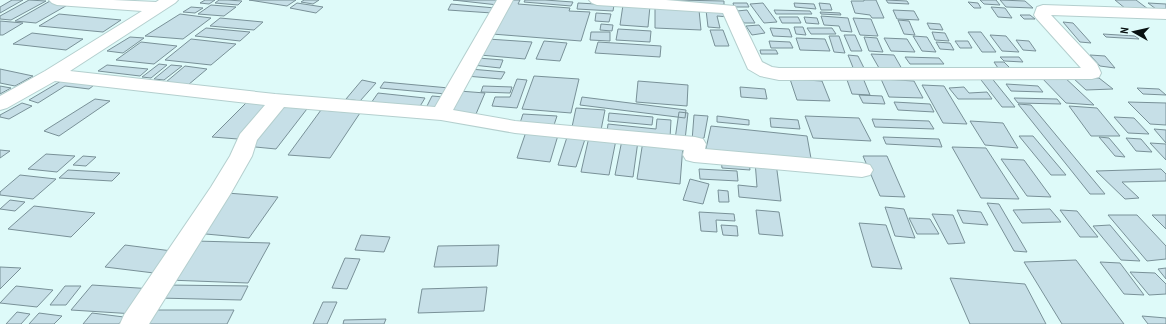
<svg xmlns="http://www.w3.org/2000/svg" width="1166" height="324" font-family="'PT Sans Narrow',sans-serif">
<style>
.building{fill:#c6dfe7;stroke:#799198}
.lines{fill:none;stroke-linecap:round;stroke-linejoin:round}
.minor-casing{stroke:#b4cfce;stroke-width:2}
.minor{fill:#fff;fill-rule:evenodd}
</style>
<rect width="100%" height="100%" fill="#defaf9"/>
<path class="building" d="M12 0H23L0 13V7Z
M29 0 46 1 11 20 0 19V16Z
M205 0H215L209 4 200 3Z
M219 0H228L242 1 238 5 215 3Z
M249 0H296L287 6Z
M304 0H319L313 4 301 2Z
M453 0H501L498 5Z
M509 0H520L518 4 570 8 569 11 590 12 581 41 492 34Z
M525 0H545L573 2 571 6 524 2Z
M675 0 724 1V5L675 3Z
M864 0H876L884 18H872L870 15 855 13 851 1H864Z
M886 0 907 1 909 4 888 3Z
M980 0H996L1000 5 984 4Z
M1000 0 1025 1 1033 8 1006 7Z
M1115 0H1136L1148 9H1126Z
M50 1 71 3 36 23 15 21Z
M968 2 978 3 981 8H974Z
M297 3 323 7 316 13 290 8Z
M578 3 614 5 613 11 577 9Z
M733 3H747L749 7H734Z
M763 3 777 22 764 23 750 4Z
M794 3 814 4 816 9 795 7Z
M819 3 830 4 832 10H821Z
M1148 3 1166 4V9H1156Z
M451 4 495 8 492 13 448 10Z
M211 5 236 7 224 16 198 14Z
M623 5 650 6 648 27 620 25Z
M191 7 203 8 195 13 183 12Z
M991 7 1005 8 1012 18 998 17Z
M655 8 699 10 701 30 655 28Z
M706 10 729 11V17L717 16 720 28 708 27Z
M747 10 755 23H744L737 11Z
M774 10 810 11 812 14H776Z
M893 10 914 11 919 20 897 19Z
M820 12 840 13 841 15 821 14Z
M596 13 611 14 609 22 595 21Z
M59 14 121 20 103 32 39 26Z
M180 14 211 18 183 39 145 36Z
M1020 15H1030L1035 19H1024Z
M821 16 848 18 852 32 841 31 839 26 824 25Z
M779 17H798L801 23H782Z
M804 17 817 18 819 24 806 23Z
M220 18 263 22 254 30 210 26Z
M853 18 871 19 878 36 860 35Z
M898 20 909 21 915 35 904 34Z
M0 21 23 23 3 35H0Z
M1063 22 1073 23 1091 43 1080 42Z
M927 23 940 24 943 30 930 29Z
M601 24 613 25 612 31 600 30Z
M759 25 765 33 752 35 746 26Z
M794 27H803L806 35 796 34Z
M206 28 250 32 240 41 195 36Z
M770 28 789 29 792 37 773 36Z
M807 28H832L836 34H811Z
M618 29 651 31 650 42 616 40Z
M710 30H723L729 46H715Z
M591 32H610V41L590 40Z
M932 32 945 33 949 41 935 40Z
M968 32H981L996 52H982Z
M32 33 83 39 66 50 13 44Z
M1103 34 1135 36 1139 39 1106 37Z
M844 35H855L862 51H851Z
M990 35 1006 36 1019 52 1002 51Z
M829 36H839L845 53 834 52Z
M913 36 927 37 936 52 922 51Z
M130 37 144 38 123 53 107 51Z
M864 37 877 38 883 52 869 51Z
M796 38 825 39 830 51 800 50Z
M884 38 907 39 915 52 891 51Z
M191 39 236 44 211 65 165 60Z
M488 39 532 42 525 59 480 55Z
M1016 40 1029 41 1036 51 1023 50Z
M544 41 567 43 560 61 536 59Z
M769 41 790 42 793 48H771Z
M955 41H968L972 48H960Z
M141 42 177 46 154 64 116 60Z
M598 42 661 46 660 57 595 53Z
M936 42 950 43 954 50 940 49Z
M760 50H776L778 54H761Z
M871 54 894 55 902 69 879 68Z
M848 55 858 56 865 70H854Z
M1090 55 1105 56 1115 68 1100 66Z
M905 57 939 58 944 64H910Z
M1000 57H1019L1023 62 1004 61Z
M478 58 503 60 500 68 473 65Z
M994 62H1004L1013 71H1000Z
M159 64 167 65 151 78 142 77Z
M107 65 148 69 140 76 98 71Z
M171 65 182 66 164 80 154 79Z
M185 66 207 69 188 85 166 82Z
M0 69 33 76 15 86 0 83Z
M470 69 505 72 501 79 466 76Z
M1062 75 1094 105 1066 103 1040 76Z
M534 76 579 79 571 113 522 109Z
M978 76H990L1015 107H1002Z
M846 77 863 78 870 95 852 94Z
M66 78 98 82 89 89 65 86 38 103 29 100Z
M1073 78H1099L1113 89 1086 90Z
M517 79 527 80 517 108 492 106 495 97H510Z
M790 79 822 81 830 101 797 100Z
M881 79 914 81 923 98 889 97Z
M362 80 376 83 360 101 346 99Z
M638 81 688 85 687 106 636 102Z
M384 82 449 88 446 94 380 88Z
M1006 84 1038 86 1043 92 1011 91Z
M922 85 944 86 967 124 943 123Z
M0 86 11 88 0 94Z
M483 86 512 87 510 93 481 92Z
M740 87 765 89 767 99 741 97Z
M964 87 969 93 987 92 992 99H958L949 88Z
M1137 88 1159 89 1166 95 1143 94Z
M459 91 485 93 476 114 449 111Z
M378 93 425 98 419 108 371 103Z
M859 95 882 96 885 104 863 103Z
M432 96 444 97 438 109 426 108Z
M582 97 686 110 685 118 580 105Z
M1014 98 1057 99 1061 104 1018 103Z
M95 99 110 101 59 136 44 131Z
M248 101 272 103 238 139 212 137Z
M894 102 930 104 934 112 898 110Z
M1128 102 1166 103V125L1150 124Z
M22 103 32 106 9 119 0 117V115Z
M281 103 310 105 276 149 245 146Z
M1018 104 1031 105 1105 194H1090Z
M1069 106 1097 108 1120 136H1091Z
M576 108 605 110 601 130 572 127Z
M321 110 360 113 330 158 288 155Z
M679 112 688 113 685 140 675 139Z
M609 113 653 117 652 125 608 121Z
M523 114 557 116 554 125 520 123Z
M694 115 708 116 704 138 692 141Z
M717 116 749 120V125L717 122Z
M805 116 859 118 871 141 813 138Z
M1114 117 1134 118 1149 134 1128 133Z
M770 118 798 120 800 129 771 127Z
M657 119 671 120 670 138 607 132 608 124 656 129Z
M872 119 929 121 934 129 875 127Z
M970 121 1003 123 1018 148 985 145Z
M711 126 807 136 812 164 705 153Z
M527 129 559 132 550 162 517 158Z
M1154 129 1166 130V143Z
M568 134 586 136 576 167 558 165Z
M1019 136H1033L1066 175H1051Z
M589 137 616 140 609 175 581 172Z
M883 137 939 139 942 147 886 144Z
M1099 137 1109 138 1125 157 1115 156Z
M1126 138 1141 139 1152 152 1136 151Z
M622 140 638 141 633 177 615 175Z
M643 141 683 145 680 184 637 179Z
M1150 143 1166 144V160Z
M952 147 986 148 1019 199 981 198Z
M0 150 10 151 0 158Z
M46 154 75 156 57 172 28 169Z
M83 156 96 157 86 166 73 165Z
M863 156H887L905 197 880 196Z
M721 159 749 161 750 170 722 168Z
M1001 159 1024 160 1051 197 1027 196Z
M755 161 776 163 781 201 739 197 738 185 757 187Z
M699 169 737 171 738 181 700 179Z
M1161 169 1166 174V181L1122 182 1139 198 1125 199 1096 171Z
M68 170 120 173 112 181 59 178Z
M20 175 56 179 33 199 0 195V192Z
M690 179 709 184 703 204 683 200Z
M718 190 728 191 729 202H719Z
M227 193 278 197 249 238 195 233Z
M10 200 25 202 15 211 0 209Z
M987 203 999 204 1027 252 1014 251Z
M34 206 95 213 71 237 8 229Z
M885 207 904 209 915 238 895 236Z
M1050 209 1061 222 1022 223 1013 210Z
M756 210 779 212 783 236 759 234Z
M957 210 981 212 988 225 963 223Z
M1060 210 1077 211 1098 237H1080Z
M699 212 734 214 735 221 716 220 717 232 701 231Z
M932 214 953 215 965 243 948 244Z
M1108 215H1137L1166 246V259L1147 261Z
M1152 215H1166V229Z
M909 218 930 219 939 234H917Z
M859 223 886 225 902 269 872 267Z
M721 225 737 226 738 236 723 235Z
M1110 225 1140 261 1121 260 1093 226Z
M361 235 390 237 384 252 355 250Z
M195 241 270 243 248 283 168 280Z
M125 245 172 251 154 273 105 267Z
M499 245 497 266 434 267 438 246Z
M345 258 360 259 347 289 332 288Z
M1076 260 1124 324H1062L1024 262Z
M1100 262 1120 263 1144 295 1124 294Z
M0 267 21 268 0 289Z
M1166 268V279L1158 269Z
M1130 272 1155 273 1166 284V294L1149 295Z
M950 278 1025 284 1046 324H970Z
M92 285 153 289 135 314 71 310Z
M167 285 248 286 241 300 158 298Z
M16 286 53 290 37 307 0 303Z
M65 286H81L66 305H50Z
M487 287 484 311 418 313 422 289Z
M323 302H337L327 324H313Z
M149 310H234L227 324H140Z
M17 312 30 314 21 324H6Z
M39 313 62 316 54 324H29Z
M92 313 124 317 119 324H83Z
M1142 316 1166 318V324H1148Z
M386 319 384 324H343L344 320Z"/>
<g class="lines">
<defs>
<path id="minor" d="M49 0H113L156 2 159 0H178L175 3 70 71 275 94 435 107 497 0H513L453 110 515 121 695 137 703 139 706 144 705 149 862 163 870 165 873 170 870 175 862 177 694 162 686 160 683 155 684 150 515 133 441 120 284 107 257 140 252 156 231 193 149 324H120L124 315 211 187 230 156 240 134 265 105 55 81 7 108 0 110V96L45 71 142 11 57 5 52 3Z
M589 0H666L735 6 762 62 772 67 779 68H1081L1036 18 1034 15 1037 7 1043 5 1166 9V19L1051 15 1097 64 1101 73 1099 77 1092 79 779 80 760 76 748 69 723 13 597 5 592 3Z"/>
</defs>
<use href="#minor" class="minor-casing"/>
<use href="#minor" class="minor"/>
</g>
<g transform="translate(1134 32) rotate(278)" stroke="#defaf9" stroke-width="3" paint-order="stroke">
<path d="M0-3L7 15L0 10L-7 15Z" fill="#081111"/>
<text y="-6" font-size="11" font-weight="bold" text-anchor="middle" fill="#081111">N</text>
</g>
</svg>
